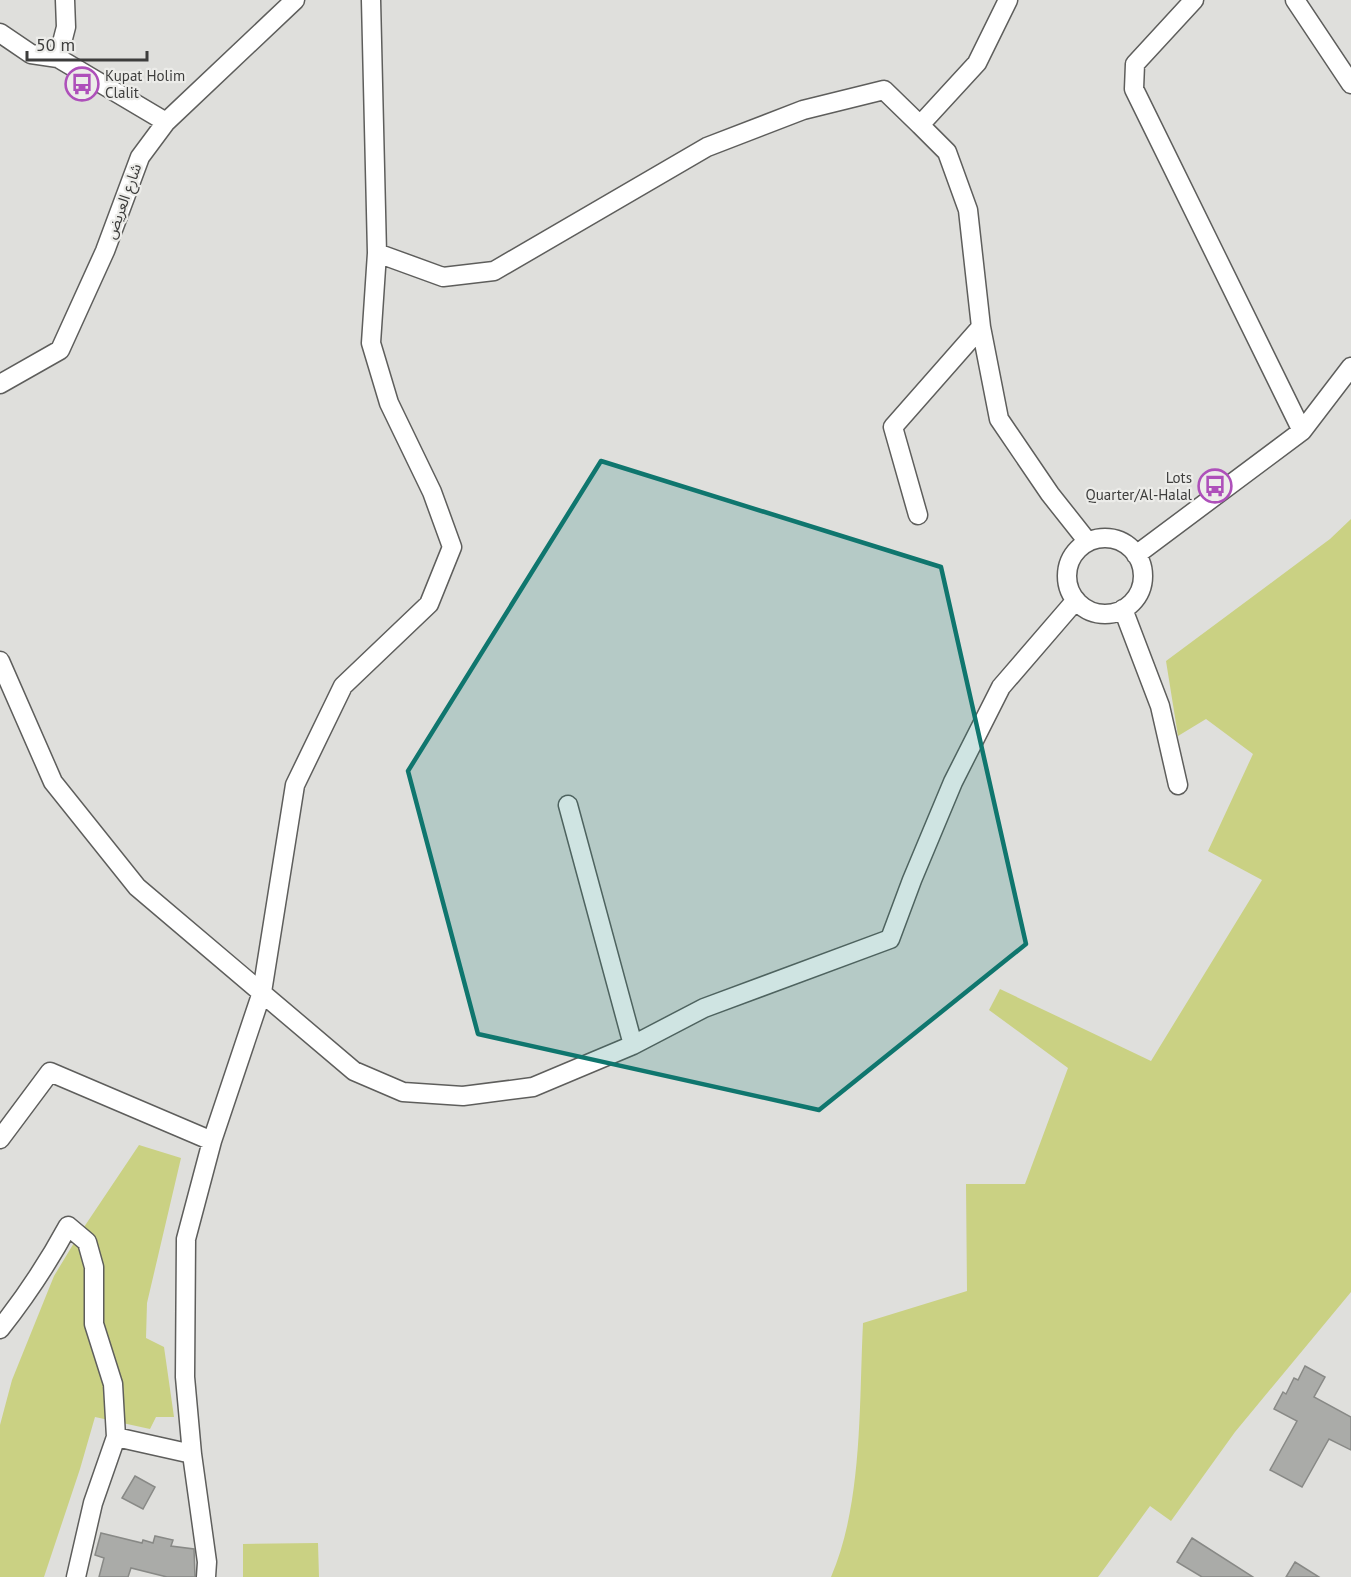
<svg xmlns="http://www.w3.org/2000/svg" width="1351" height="1577" font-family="'PT Sans','Noto Sans Arabic',sans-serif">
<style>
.green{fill:#cad183}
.building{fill:#aaaba8;stroke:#888986;stroke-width:1.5}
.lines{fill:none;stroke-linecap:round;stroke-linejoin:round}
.minor-casing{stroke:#5e5e5c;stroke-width:21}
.minor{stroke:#fff;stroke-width:18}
.marked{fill:#0f766e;fill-opacity:0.2;stroke:#0f766e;stroke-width:4.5;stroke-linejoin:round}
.labels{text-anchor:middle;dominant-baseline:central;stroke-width:4.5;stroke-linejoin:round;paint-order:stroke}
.poi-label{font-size:15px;fill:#3d3d3c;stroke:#ecece9;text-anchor:start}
.street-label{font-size:15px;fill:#3d3d3c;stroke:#ecece9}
</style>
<rect width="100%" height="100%" fill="#dfdfdc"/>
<path class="green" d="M1351 519V1292L1235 1432 1171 1521 1150 1506 1098 1577H831C863 1503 859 1403 863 1323L967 1291 966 1184H1025L1068 1068 989 1010 1000 989 1151 1061 1262 880 1208 851 1253 754 1206 719 1178 736 1166 661 1330 539Z
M139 1145 181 1158 147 1303 146 1338 164 1347 174 1417H156L150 1429 95 1417 80 1469 44 1577H0V1425L12 1380 54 1276 80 1233Z
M318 1543 319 1577H243V1544Z"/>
<path class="building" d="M1305 1366 1325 1377 1314 1397 1351 1417V1450L1329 1439 1302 1487 1270 1470 1297 1421 1274 1409 1283 1392 1286 1394 1294 1378 1298 1380Z
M135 1476 155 1487 143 1509 122 1498Z
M101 1533 142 1543 143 1540 153 1543 155 1536 173 1540 171 1546 194 1549 195 1577H167L131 1568 128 1577H99L104 1558 95 1555Z
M1192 1538 1253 1577H1202L1177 1562Z
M1295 1562 1319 1577H1286Z"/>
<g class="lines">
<defs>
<path id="minor" d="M1194 0 1135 64 1134 89 1302 431
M1295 0 1351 84
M0 33 31 54 58 58 166 122
M58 58 66 27 65 0
M920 125 947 152 968 210 981 327 999 419 1050 494 1088 542
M377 253 443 277 494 271 707 147 803 110 884 90 920 125 977 63 1008 0
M0 384 60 350 105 251 140 157 166 122 295 0
M918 515 893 427 981 327
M1067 576a38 38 0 1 1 76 0a38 38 0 1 1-76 0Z
M1136 555 1302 431 1351 367
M1123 609 1160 706 1178 785
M0 661 53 782 137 887 354 1071 403 1092 463 1096 533 1087 633 1045 704 1008 890 939 912 880 953 782 1001 687 1076 600
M568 805 633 1045
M0 1139 50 1072 212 1141
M0 1329C26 1296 48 1263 68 1226L87 1242 94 1267V1324L113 1384 116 1437
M76 1577 93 1503 116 1437 192 1454
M206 1577 207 1562 192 1454 185 1377 186 1239 212 1141 262 992 295 785 343 686 429 604 452 547 432 492 389 403 371 343 377 253 371 0"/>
</defs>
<use href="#minor" class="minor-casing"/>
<use href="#minor" class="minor"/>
</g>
<path class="marked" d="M601 461 941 567 1026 944 819 1110 478 1034 408 771Z"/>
<defs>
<symbol id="bus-ring" viewBox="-11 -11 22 22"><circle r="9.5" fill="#ecece9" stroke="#ae50ba" stroke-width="1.5"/><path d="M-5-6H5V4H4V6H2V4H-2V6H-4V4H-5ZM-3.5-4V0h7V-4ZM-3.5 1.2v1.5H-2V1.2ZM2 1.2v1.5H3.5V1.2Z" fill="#ae50ba"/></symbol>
</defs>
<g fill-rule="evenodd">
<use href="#bus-ring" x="63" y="65" width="38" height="38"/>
<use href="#bus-ring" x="1196" y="467" width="38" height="38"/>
</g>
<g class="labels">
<g class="poi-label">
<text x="105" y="75">Kupat Holim<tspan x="105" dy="17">Clalit</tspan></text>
<text x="1192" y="477" text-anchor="end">Lots<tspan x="1192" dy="17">Quarter/Al-Halal</tspan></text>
</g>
<g class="street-label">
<text transform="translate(123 201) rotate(-70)">شارع العريض</text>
</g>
</g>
<path d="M27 51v9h120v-9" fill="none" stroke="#3d3d3c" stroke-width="3"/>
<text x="36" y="51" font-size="18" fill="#3d3d3c" stroke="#ecece9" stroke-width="4.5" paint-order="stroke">50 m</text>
</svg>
